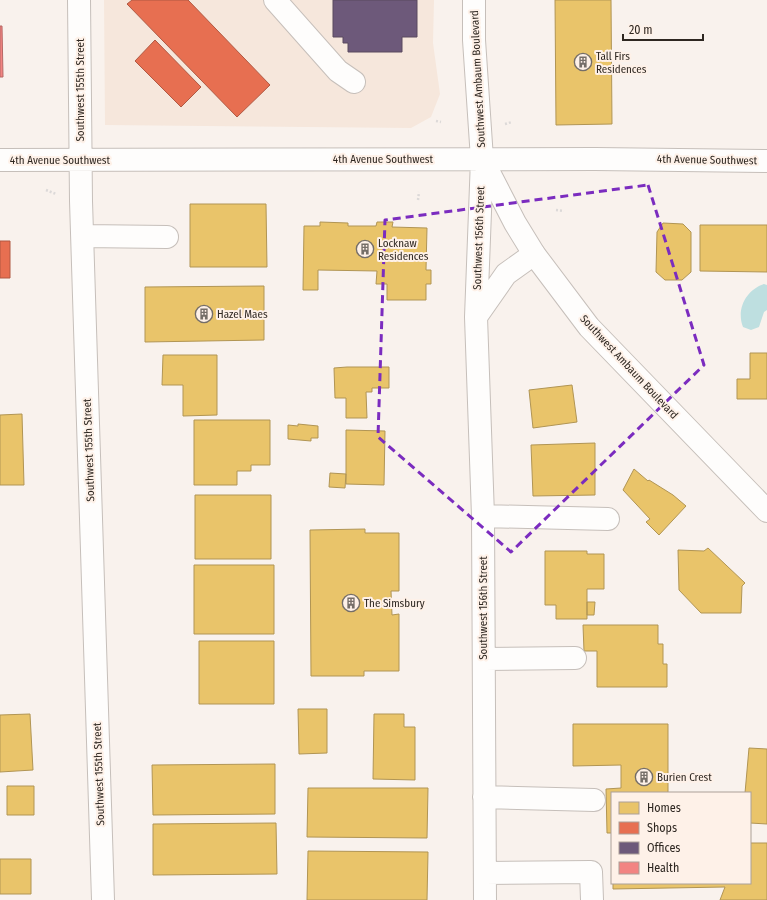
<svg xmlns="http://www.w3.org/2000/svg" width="767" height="900" font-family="'Fira Sans Condensed',sans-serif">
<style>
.built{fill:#f6e7dc}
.water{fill:#bedfe0}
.homes{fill:#e9c46a;stroke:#b19554}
.shops{fill:#e76f51;stroke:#b05943}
.offices{fill:#6d597a;stroke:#5a4a5f}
.health{fill:#f28482;stroke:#b76865}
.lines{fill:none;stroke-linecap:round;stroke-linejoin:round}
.minor-casing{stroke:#c6bfba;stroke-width:24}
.major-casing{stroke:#c6bfba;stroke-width:24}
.path{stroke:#dcd9d8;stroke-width:2.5;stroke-dasharray:2 2;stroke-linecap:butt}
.minor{stroke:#fefdfc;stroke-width:22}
.major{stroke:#fefdfc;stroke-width:22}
.marked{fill:none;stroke:#7b2cbf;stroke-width:3;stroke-dasharray:8 5;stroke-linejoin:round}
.labels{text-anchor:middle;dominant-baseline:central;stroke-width:4;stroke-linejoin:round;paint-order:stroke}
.poi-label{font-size:11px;fill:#2e2721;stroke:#fef1e8;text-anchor:start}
.street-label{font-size:11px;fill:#2e2721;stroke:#fef1e8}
</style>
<rect width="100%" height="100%" fill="#f9f2ed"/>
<path class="built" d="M104 0H434L433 43 440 94 431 117 411 128 105 125Z"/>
<path class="water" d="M764 284 767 285V310L764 312 759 327 751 330 743 327C736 309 746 290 764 284Z"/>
<path class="homes" d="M555 0H611L612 124 556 125Z
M190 204H266L267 267H190Z
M320 222 348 223V226H376L377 222H393L392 227 427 228 426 270H431V284H426V300H387V284H376L377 271 318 270V290H303L304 226H320Z
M663 223 683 224 691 232V272L682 280H665L656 272 657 232Z
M700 225H767V272L700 271Z
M264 286V340L145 342V287Z
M750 353H767V399H737V379H750Z
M163 355H217V415L183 416V385H162Z
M347 367H389V388H372V392H366L367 418H346V398H335L334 368Z
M572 385 577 422 533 428 529 390Z
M22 414 24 485H0V415Z
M194 420H270V465H251V471H237V485H194Z
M298 424 318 426V438H311V441L288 439V425L298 426Z
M346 430 385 431 384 485 346 484Z
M595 443V495L533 496 531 445Z
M634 469 648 481 649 480 673 495 686 506 659 535 646 522 650 519 623 490Z
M330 473 346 474 345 488 329 487Z
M195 495H271V559H195Z
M365 529V533H399V591H391L392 615 399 614V671H364V676H311L310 530Z
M708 548 745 583 742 586 741 613H701L679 590 678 550 704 551Z
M545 551H587V554H604V589H587V619H556V605H545Z
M194 565H274V634H194Z
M587 602H595L594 615H587Z
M583 625H658V644H663V664H667V687H597V651H584Z
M199 641H274V704H199Z
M298 709H327V753L299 754Z
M30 714 33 770 0 772V715Z
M374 714H404V727H415V780L373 779Z
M573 724H668V793H612V833H607L606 789 621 788V765L573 766Z
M749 748 767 749V824L750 823V793H745Z
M275 764V814L153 815 152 765Z
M7 786H34V815H7Z
M308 788H428L427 838 307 837Z
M276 823 277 874 153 875V824Z
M750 843H767V900H720L725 887 613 889V883H750Z
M308 851 428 852 427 900H307Z
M0 859H31V894H0Z"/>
<path class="shops" d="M132 0H188L270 85 237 117 127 4Z
M155 40 201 87 181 107 135 61Z
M0 241H10V278H0Z"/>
<path class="offices" d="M333 0H417V37H402V52H348V43H343V37H333Z"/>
<path class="health" d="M0 26H2L3 77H0Z"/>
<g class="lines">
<defs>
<path id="minor" d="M79 0 81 201 103 900
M275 0 338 71 354 82
M482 159 476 317 483 516 485 900
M0 160 595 159 767 161
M83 236 167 237
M476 317 506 274 534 254
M483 516 608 519
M484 659 575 658
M484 797 594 800
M485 873 591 872 592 900"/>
<path id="major" d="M474 0V40L482 159 515 223 534 254 589 327 767 511"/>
</defs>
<use href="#minor" class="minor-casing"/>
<use href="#major" class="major-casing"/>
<path class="path" d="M436 121 441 122
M505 124 512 122
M46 190 56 194
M418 200 419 192
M556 210 564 211"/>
<use href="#minor" class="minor"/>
<use href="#major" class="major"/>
</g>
<path class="marked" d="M648 185 704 365 511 552 378 437 385 220Z"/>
<defs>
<symbol id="building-ring" viewBox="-11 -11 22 22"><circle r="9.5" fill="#fef1e8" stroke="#756e68" stroke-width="1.5"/><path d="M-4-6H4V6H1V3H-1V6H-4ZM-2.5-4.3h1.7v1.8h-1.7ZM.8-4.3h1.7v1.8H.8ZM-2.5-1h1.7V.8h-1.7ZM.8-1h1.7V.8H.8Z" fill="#756e68"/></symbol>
</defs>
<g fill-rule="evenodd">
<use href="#building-ring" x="573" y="52" width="20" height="20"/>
<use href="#building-ring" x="355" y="239" width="20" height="20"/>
<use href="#building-ring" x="194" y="304" width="20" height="20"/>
<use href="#building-ring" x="341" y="593" width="20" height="20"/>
<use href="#building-ring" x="634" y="767" width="20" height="20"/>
</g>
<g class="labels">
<g class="poi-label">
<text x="596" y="56">Tall Firs<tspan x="596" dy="13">Residences</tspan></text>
<text x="378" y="243">Locknaw<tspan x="378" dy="13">Residences</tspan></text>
<text x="217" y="314">Hazel Maes</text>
<text x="364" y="603">The Simsbury</text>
<text x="657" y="777">Burien Crest</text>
</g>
<g class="street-label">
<text transform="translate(478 79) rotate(-93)">Southwest Ambaum Boulevard</text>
<text transform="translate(80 90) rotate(-90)">Southwest 155th Street</text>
<text x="383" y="159">4th Avenue Southwest</text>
<text x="60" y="160">4th Avenue Southwest</text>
<text transform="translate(707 160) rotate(1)">4th Avenue Southwest</text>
<text transform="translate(479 238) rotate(-88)">Southwest 156th Street</text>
<text transform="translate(629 367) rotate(47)">Southwest Ambaum Boulevard</text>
<text transform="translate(89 450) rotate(-92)">Southwest 155th Street</text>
<text transform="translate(483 608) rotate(-90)">Southwest 156th Street</text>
<text transform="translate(99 774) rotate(-92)">Southwest 155th Street</text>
</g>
</g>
<rect x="611" y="792" width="140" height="92" fill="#fef1e8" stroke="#aba098"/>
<rect x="619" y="802" width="20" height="12" fill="#e9c46a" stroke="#aba098"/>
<text x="647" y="812" font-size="12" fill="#2e2721">Homes</text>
<rect x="619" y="822" width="20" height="12" fill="#e76f51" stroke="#aba098"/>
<text x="647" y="832" font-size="12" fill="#2e2721">Shops</text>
<rect x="619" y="842" width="20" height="12" fill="#6d597a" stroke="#aba098"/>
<text x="647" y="852" font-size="12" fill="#2e2721">Offices</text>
<rect x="619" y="862" width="20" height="12" fill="#f28482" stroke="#aba098"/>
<text x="647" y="872" font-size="12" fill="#2e2721">Health</text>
<path d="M623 34v6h80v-6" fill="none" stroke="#2e2721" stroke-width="2"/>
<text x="629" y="34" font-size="12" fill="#2e2721" stroke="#fef1e8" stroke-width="3" paint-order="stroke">20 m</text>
</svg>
